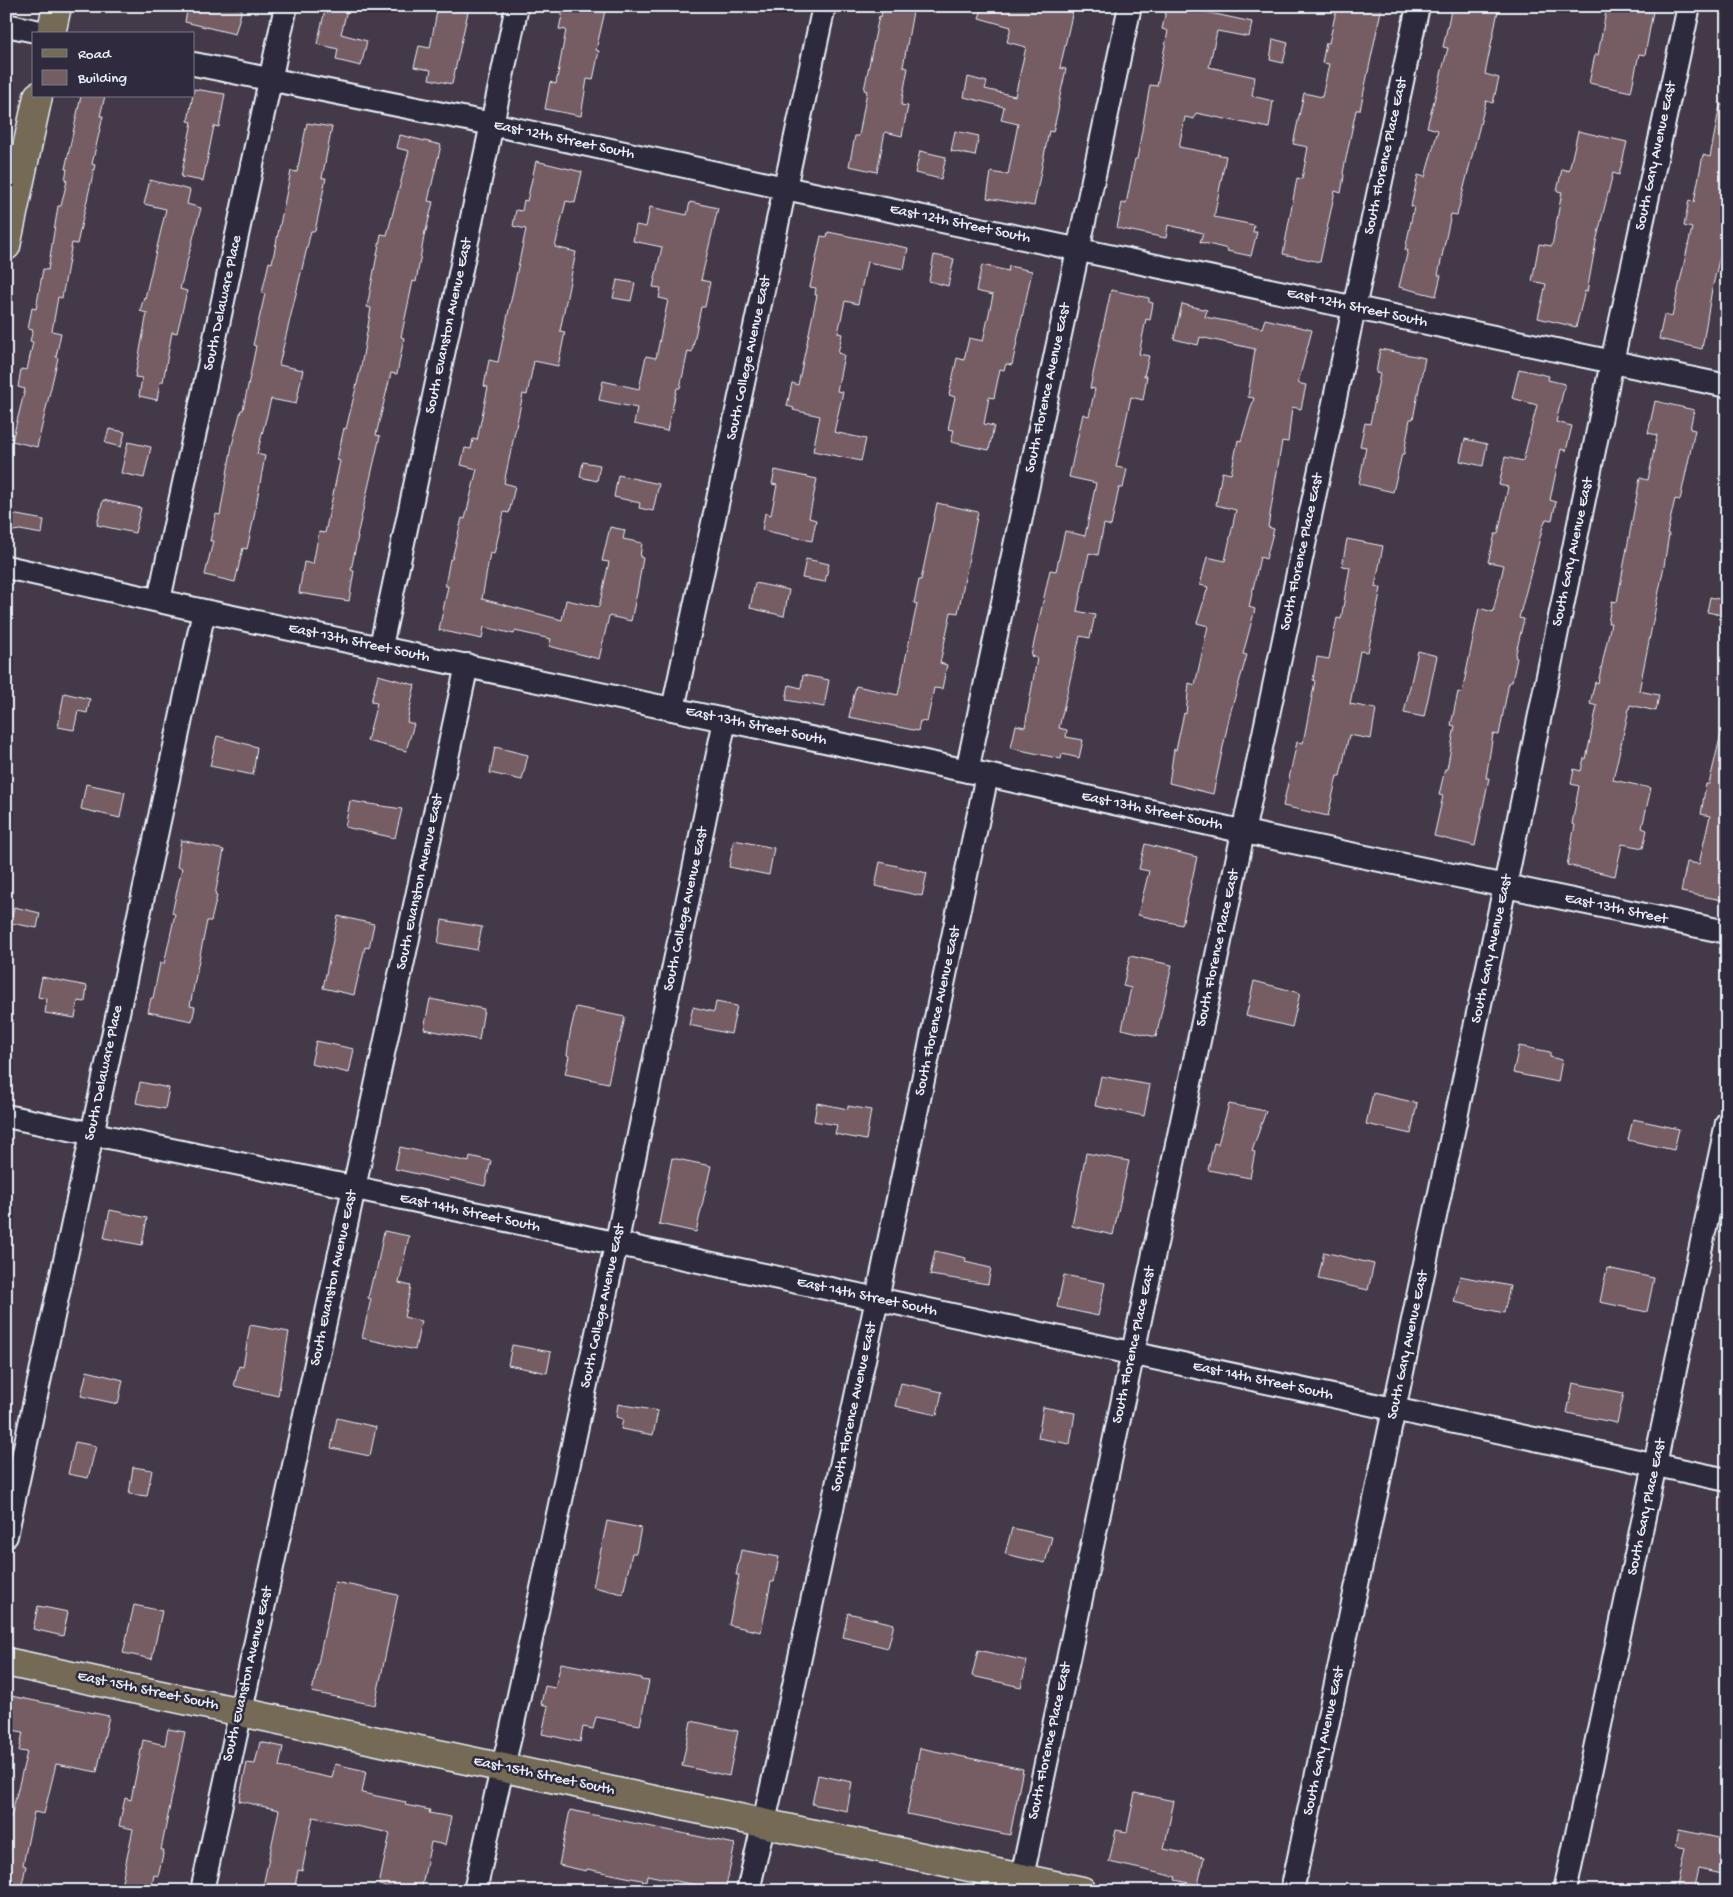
<svg xmlns="http://www.w3.org/2000/svg" width="1733" height="1897" font-family="'Gochi Hand',sans-serif">
<style>
.building{fill:#755d64;stroke:#e8f1f8}
.lines{fill:none;stroke-linecap:round;stroke-linejoin:round}
.minor-casing{stroke:#e8f1f8;stroke-width:26}
.major-casing{stroke:#e8f1f8;stroke-width:31}
.minor{stroke:#2f2a3d;stroke-width:22}
.major{stroke:#746b55;stroke-width:28}
.labels{text-anchor:middle;dominant-baseline:central;stroke-width:5;stroke-linejoin:round;paint-order:stroke}
.street-label{font-size:15px;fill:#e8f1f8;stroke:#2f2a3d}
</style>
<rect width="100%" height="100%" fill="#443949"/>
<filter id="ink" filterUnits="userSpaceOnUse"><feTurbulence type="fractalNoise" baseFrequency=".02" numOctaves="2"/><feDisplacementMap in="SourceGraphic" scale="10" xChannelSelector="R" yChannelSelector="G"/><feConvolveMatrix kernelMatrix="1 2 1 2 8 2 1 2 1" color-interpolation-filters="sRGB"/></filter>
<g filter="url(#ink)">
<path class="building" d="M188 6H229L242 9 235 34 185 22Z
M326 6H348L341 34 367 41 361 66 336 60 338 49 317 44Z
M438 6 468 12 452 84 429 79 431 70 414 67 419 46 430 48Z
M564 6H585L605 11 596 50 599 51 593 80 587 79 581 116 545 109 550 82 556 84 566 30 559 29Z
M883 6H914L903 67 908 68 901 105 908 106 902 136 885 132 877 172 849 166 855 136H859L867 91 864 90 879 16 881 17Z
M983 6H1074L1060 68 1066 69 1058 105 1059 106 1053 132 1049 131 1034 206 987 198 991 172 1008 175 1018 124 1001 120 1004 107 964 97 968 77 987 82 985 89 1015 96 1026 47 1007 42 1011 27 979 18Z
M1167 6H1178L1252 22 1249 37 1217 31 1209 67 1255 77 1252 96 1273 101 1269 128 1196 113 1194 119 1185 117 1179 147 1226 156 1214 217 1254 225 1253 232H1257L1251 256 1227 251 1228 249 1200 242 1203 233 1168 225 1166 238 1117 228 1122 203 1126 204 1135 159H1137L1150 85 1157 86 1168 31 1162 29Z
M1337 6H1382L1360 110H1356L1343 173 1344 176 1341 193 1335 191 1320 262 1283 254 1297 178 1302 179 1308 147 1293 144 1304 93 1322 97 1329 64 1322 63 1326 43H1329Z
M1452 6H1499L1485 74 1499 78 1493 103 1486 101 1457 215 1451 214 1438 275H1441L1436 296 1399 287 1408 250H1405L1414 207 1411 206 1418 175 1425 177 1438 130 1427 127 1448 48 1443 47Z
M1607 6H1654L1645 55 1639 54 1631 92 1589 83 1595 55H1598Z
M1273 39 1288 43 1283 63 1270 60Z
M194 89 225 94 219 127 214 126 203 181 181 177 192 122 188 121Z
M81 96H105L100 116H103L92 164 95 165 77 244 72 243 62 298 58 297 52 331 61 333 56 357 58 358 37 447 12 441 25 389 18 387 21 369 27 370 33 342 30 341 33 330 28 329 32 308 36 309 43 269 48 270 58 206H61L67 181 65 180 67 169H65Z
M1720 105H1727V227L1712 289 1702 349 1659 339 1664 315 1672 317 1692 228 1684 226 1689 200 1694 202 1703 155 1710 157Z
M307 123 332 127 322 178H326L315 231H311L279 365 303 370 296 404 271 399 257 454 265 456 253 522 247 549 243 548 235 582 205 575 213 541H210L216 514 220 515 232 445 241 410H243L256 346 253 345 265 294 262 293 269 262 272 263 291 171 297 172Z
M955 131 979 136 975 156 951 151Z
M1578 131 1627 142 1619 175 1613 173 1596 242 1587 292 1585 291 1576 327 1538 318 1546 284 1532 281 1539 244 1552 246 1562 192 1557 191 1562 169 1569 171Z
M400 135 441 145 428 201 433 202 426 231H425L416 282 413 281 401 337 404 338 397 374 391 373 376 435 380 436 357 536H358L351 570 354 571 349 601 299 593 304 562 313 564 319 532 325 533 340 461 337 460 344 428 346 429 361 367 371 308 367 307 381 234 387 235 409 151 397 148Z
M920 151 946 157 941 179 915 173Z
M536 161 582 172 575 203 566 201 555 247 576 252 560 331 565 332 558 366 534 361 527 395 523 394 504 483 515 486 509 513 504 512 494 554 490 553 482 599 562 620 566 600 599 607 609 562 602 561 610 527 625 530 623 539 642 543 640 557 643 558 637 593 631 621 609 616 599 659 549 646 551 639 515 631 514 634 484 627 482 639 439 630 448 586H445L450 559H452L462 518 465 519 477 469 461 465 465 448 471 449 473 439 477 440 488 387 484 386 489 360 498 362 526 229 513 226 516 210 522 211 524 200 527 201Z
M150 180 190 190 187 204 201 208 180 289 187 291 177 333 172 332 163 382H160L157 400 139 396 142 378 135 377 147 313 140 311 144 297 145 298 166 209 144 204Z
M690 202 718 208 701 280 710 282 705 307H701L692 352 688 351 680 388H677L667 431 634 424 637 408 599 400 603 381 639 389 646 356 656 358 668 300 659 298 661 288 653 287 662 247 633 241 636 225 646 227 650 207 687 215Z
M828 232 908 248 904 269 867 262 858 304 845 301 838 333 842 334 838 353 844 355 837 391 843 392 834 432 866 439 861 461 813 451 820 416 793 410 794 408 787 406 792 383 798 385 817 295H815L816 288 810 287 821 236 827 237Z
M934 255 954 259 948 286 929 281Z
M982 265 1008 271 1009 266 1032 271 1012 365 1006 364 1004 370 1000 369 994 398 989 397 984 424 994 426 989 450 951 442 954 430 948 429 955 397 949 395 957 358 964 360 969 338 983 341 993 295 976 291Z
M617 280 635 283 631 301 613 298Z
M1111 290 1149 298V302L1153 303 1150 320 1146 319 1139 354 1149 356 1144 376H1147L1143 400 1131 397 1116 467 1127 469 1123 488H1119L1111 526 1104 524 1098 555 1089 553 1077 611 1095 615 1090 638 1080 636 1059 728 1067 730 1066 737 1083 740 1079 758 1062 754 1061 759 1011 748 1016 725 1025 727 1037 658 1031 656 1050 570 1056 571 1065 531 1085 536 1096 483 1069 477 1083 414 1089 416 1095 389 1090 388Z
M1182 304 1207 310 1205 317 1262 328 1265 319 1312 330 1298 383 1306 385 1301 409 1292 407 1288 442 1282 441 1268 527 1274 529 1266 559 1260 557 1249 607 1255 609 1243 654 1247 655 1230 714 1213 794 1169 783 1174 749 1176 750 1184 713 1186 714 1189 683 1195 685 1208 626 1197 623 1208 587 1200 585 1207 557 1225 561 1236 510 1216 505 1222 472 1231 474 1238 440 1241 441 1254 398 1248 397 1255 349 1200 337 1198 345 1174 339Z
M1380 349 1425 358 1413 419H1410L1404 454H1402L1393 492 1359 484 1366 447 1360 446 1365 423 1370 424 1380 374 1376 373Z
M1519 369 1549 376 1548 380 1565 384 1556 422 1572 426 1566 451 1561 449 1550 500 1556 502 1552 520 1546 519 1543 526 1519 618 1524 619 1515 657 1517 658 1512 682H1509L1499 735 1493 734 1486 778H1489L1475 846 1434 836 1443 796 1439 795 1445 769H1447L1455 726 1451 725 1458 692 1462 693 1479 608 1493 612 1504 565 1488 562 1495 534H1498L1508 487 1499 485 1505 457 1523 461 1537 405 1512 398Z
M1655 401 1694 410 1690 429 1695 430 1680 500 1675 499 1667 534H1669L1664 566 1639 691 1659 695 1656 711 1630 705 1613 780 1651 788 1642 828 1647 830 1643 848 1622 844 1615 876 1567 865 1575 825 1572 824 1579 786 1571 784 1574 769 1581 771 1584 758 1586 759 1597 706 1590 704 1595 682 1598 683 1611 623H1608L1612 601 1617 602 1640 478 1648 480 1657 435 1648 433Z
M109 429 125 432 121 447 105 443Z
M1465 439 1487 444 1483 466 1460 461Z
M128 442 151 447 144 478 121 473Z
M583 462 600 465 597 481 580 477Z
M775 470 817 479 809 518 816 520 812 541 762 530 765 513 771 515 777 485 772 484Z
M618 475 659 484 653 511 639 508 640 503 614 497Z
M103 500 141 508 135 533 97 525Z
M937 503 978 512 958 613 951 612 940 663 947 665 942 689 934 688 927 722 920 721 918 731 849 717 856 686 898 695 917 604 914 603 919 580H921Z
M6 513 44 520 42 534 20 530 6 532Z
M1347 539 1383 546 1375 587 1381 588 1368 652 1360 651 1350 704 1376 709 1371 739 1349 735 1340 776H1337L1328 816 1283 806 1297 742 1303 743 1315 681 1313 680 1317 657 1329 659 1337 618 1341 619 1350 567 1342 566Z
M806 559 829 564 825 582 802 578Z
M755 583 789 590 784 616 750 608Z
M1710 597 1727 601V616L1707 612Z
M1418 651 1437 656 1424 717 1404 713Z
M378 675 415 685 407 722 414 724 406 751 367 741 377 703 371 702Z
M803 675 829 680 824 707 786 700 789 685 801 688Z
M64 693 90 699 87 713 78 711 74 730 58 727Z
M1721 734 1727 735V901L1681 892 1687 862 1699 864 1710 816 1701 814 1706 784H1709Z
M217 736 257 747 253 775 210 766Z
M495 747 528 755 522 780 490 773Z
M86 784 125 792 120 818 81 809Z
M350 801 402 809 395 838 345 827Z
M181 840 224 850 215 895 217 896 211 921H207L197 970 190 1006 195 1007 192 1021 148 1012 151 998H153L160 963 164 964 175 914 172 913 182 868 177 867Z
M734 840 774 848 769 875 729 867Z
M1145 844 1197 857 1182 925 1138 915 1149 871 1139 869Z
M880 862 927 873 922 896 875 886Z
M14 907 40 913 37 928 11 923Z
M338 916 374 924 369 948 365 947 354 995 323 988Z
M442 920 482 927 477 950 438 943Z
M1130 956 1172 965 1156 1037 1122 1029 1131 988 1123 986Z
M42 977 87 986 85 1002 78 1001 75 1018 45 1013 47 999 38 997Z
M1254 981 1300 993 1292 1027 1246 1016Z
M430 999 484 1009 479 1040 424 1029Z
M716 1002 737 1006 731 1034 689 1025 693 1007 714 1012Z
M576 1007 625 1017 619 1044 617 1043 608 1083 565 1074 569 1056 567 1055 570 1033Z
M316 1041 354 1049 349 1073 311 1064Z
M1519 1046 1550 1052V1057L1562 1060 1558 1082 1513 1073Z
M1101 1076 1150 1085 1144 1116 1095 1106Z
M140 1082 169 1088 165 1109 136 1103Z
M1373 1093 1417 1103 1411 1134 1366 1124Z
M817 1103 848 1109V1106L871 1110 866 1140 835 1134 837 1125 814 1121Z
M1229 1104 1266 1111 1252 1151 1255 1152 1250 1178 1208 1170 1214 1143 1218 1144Z
M1633 1119 1679 1129 1674 1150 1628 1140Z
M400 1147 469 1162 470 1156 491 1161 485 1186 450 1178 449 1181 395 1169Z
M1086 1153 1129 1161 1113 1235 1072 1226Z
M672 1158 711 1166 696 1232 659 1224Z
M110 1210 147 1218 142 1245 104 1238Z
M384 1231 409 1236 399 1283 411 1286 404 1317 421 1321 415 1350 362 1338 371 1299 368 1298 373 1277 375 1278Z
M935 1251 966 1258 965 1262 991 1268 988 1284 930 1275Z
M1324 1252 1374 1264 1368 1290 1318 1279Z
M1607 1268 1654 1278 1647 1312 1600 1302Z
M1064 1275 1105 1283 1098 1316 1057 1307Z
M1460 1276 1510 1286 1504 1313 1454 1302Z
M250 1325 289 1332 278 1396 234 1386 239 1366 243 1367Z
M512 1345 551 1352 547 1373 508 1365Z
M87 1371 123 1380 118 1404 81 1396Z
M901 1383 942 1392 937 1415 895 1406Z
M1573 1383 1624 1393 1617 1423 1567 1413Z
M618 1404 658 1411 653 1435 621 1429 623 1419 616 1417Z
M1043 1407 1075 1413 1070 1444 1038 1438Z
M337 1418 376 1427 370 1456 331 1448Z
M75 1442 96 1446 88 1478 68 1474Z
M133 1467 152 1470 147 1496 129 1494Z
M607 1521 641 1528 636 1553H632L623 1594 593 1587Z
M1012 1528 1052 1537 1045 1563 1005 1554Z
M741 1550 779 1557 774 1582H771L761 1632 729 1625 739 1575H736Z
M335 1582 398 1595 375 1705 312 1692Z
M134 1605 162 1611 152 1659 123 1653Z
M38 1606 68 1612 63 1636 33 1629Z
M848 1613 894 1624 888 1648 843 1637Z
M978 1650 1027 1661 1021 1687 972 1676Z
M561 1663 642 1678 641 1680 649 1681 640 1725 596 1717 593 1729 583 1727 580 1742 542 1734 548 1706 541 1704 545 1686 555 1688Z
M6 1695 109 1716 97 1772 56 1764 44 1814 34 1812 23 1865 26 1866 21 1889 6 1886V1816L11 1817 27 1752 19 1751 23 1732 6 1729Z
M691 1721 738 1731 729 1776 682 1766Z
M168 1729 185 1732 161 1850H164L158 1876 154 1875 151 1891H120L133 1829 119 1826 125 1798 131 1800 143 1740 165 1745Z
M260 1742 283 1747 279 1767 332 1778 335 1764 366 1771 362 1793 406 1802 405 1805 430 1810 429 1813 451 1817 445 1845 431 1842 421 1891H408L379 1885 390 1833 313 1817 302 1871 298 1870 294 1891H262L279 1810 239 1801 247 1763 255 1764Z
M920 1748 1023 1769 1010 1835 907 1814Z
M818 1775 852 1782 847 1811 812 1804Z
M1135 1793 1174 1801 1164 1849 1204 1857 1198 1885 1175 1880 1176 1877 1109 1862 1116 1830 1127 1832Z
M570 1810 735 1844 725 1891 647 1875 646 1881 587 1869 586 1871 559 1865Z
M1678 1830 1724 1839 1723 1841 1727 1842V1875L1699 1869 1694 1891 1677 1887 1685 1848 1675 1846Z"/>
<g class="lines">
<defs>
<path id="minor" d="M6 25 50 34
M194 64 492 124 785 188 1727 386
M6 567 204 611 987 775 1259 835 1727 932
M159 600 286 6
M381 646 517 6
M673 709 824 6
M967 771 1130 6
M6 1116 337 1184 1727 1480
M6 1536 204 611
M202 1891 467 665
M475 1891 496 1795 510 1737 619 1231 725 720
M748 1891 776 1769 877 1299 987 775
M1019 1891 1418 6
M1292 1891 1505 886 1612 362 1689 6
M1565 1891 1727 1123"/>
<path id="major" d="M51 34 57 6
M6 246 38 96
M6 1662 1082 1891"/>
</defs>
<use href="#minor" class="minor-casing"/>
<use href="#major" class="major-casing"/>
<use href="#minor" class="minor"/>
<use href="#major" class="major"/>
</g>
</g>
<g class="labels">
<g class="street-label">
<text transform="translate(564 140) rotate(12)">East 12th Street South</text>
<text transform="translate(1386 156) rotate(-78)">South Florence Place East</text>
<text transform="translate(1656 156) rotate(-78)">South Gary Avenue East</text>
<text transform="translate(960 224) rotate(12)">East 12th Street South</text>
<text transform="translate(223 303) rotate(-78)">South Delaware Place</text>
<text transform="translate(1357 308) rotate(12)">East 12th Street South</text>
<text transform="translate(449 326) rotate(-78)">South Evanston Avenue East</text>
<text transform="translate(749 358) rotate(-78)">South College Avenue East</text>
<text transform="translate(1048 388) rotate(-78)">South Florence Avenue East</text>
<text transform="translate(1302 552) rotate(-78)">South Florence Place East</text>
<text transform="translate(1573 552) rotate(-78)">South Gary Avenue East</text>
<text transform="translate(359 643) rotate(12)">East 13th Street South</text>
<text transform="translate(756 726) rotate(12)">East 13th Street South</text>
<text transform="translate(1152 811) rotate(12)">East 13th Street South</text>
<text transform="translate(420 882) rotate(-78)">South Evanston Avenue East</text>
<text transform="translate(686 909) rotate(-78)">South College Avenue East</text>
<text transform="translate(1616 909) rotate(12)">East 13th Street</text>
<text transform="translate(1218 948) rotate(-78)">South Florence Place East</text>
<text transform="translate(1492 949) rotate(-78)">South Gary Avenue East</text>
<text transform="translate(938 1011) rotate(-78)">South Florence Avenue East</text>
<text transform="translate(104 1073) rotate(-78)">South Delaware Place</text>
<text transform="translate(470 1213) rotate(12)">East 14th Street South</text>
<text transform="translate(334 1278) rotate(-78)">South Evanston Avenue East</text>
<text transform="translate(867 1297) rotate(12)">East 14th Street South</text>
<text transform="translate(603 1306) rotate(-78)">South College Avenue East</text>
<text transform="translate(1134 1345) rotate(-78)">South Florence Place East</text>
<text transform="translate(1408 1345) rotate(-78)">South Gary Avenue East</text>
<text transform="translate(1263 1381) rotate(12)">East 14th Street South</text>
<text transform="translate(854 1407) rotate(-78)">South Florence Avenue East</text>
<text transform="translate(1647 1507) rotate(-78)">South Gary Place East</text>
<text transform="translate(248 1674) rotate(-77)">South Evanston Avenue East</text>
<text transform="translate(148 1691) rotate(12)">East 15th Street South</text>
<text transform="translate(1050 1741) rotate(-78)">South Florence Place East</text>
<text transform="translate(1324 1741) rotate(-78)">South Gary Avenue East</text>
<text transform="translate(544 1776) rotate(12)">East 15th Street South</text>
</g>
</g>
<rect width="1733" height="1897" fill="none" stroke="#2f2a3d" stroke-width="25"/>
<rect x="12" y="12" width="1708" height="1872" fill="none" stroke="#e8f1f8" stroke-width="2" filter="url(#ink)"/>
<rect x="32" y="32" width="162" height="65" fill="#2f2a3d" stroke="#797a88"/>
<rect x="42" y="49" width="25" height="8" fill="#746b55" stroke="#797a88"/>
<text x="78" y="58" font-size="15" fill="#e8f1f8">Road</text>
<rect x="42" y="70" width="25" height="15" fill="#755d64" stroke="#797a88"/>
<text x="78" y="82" font-size="15" fill="#e8f1f8">Building</text>
</svg>
